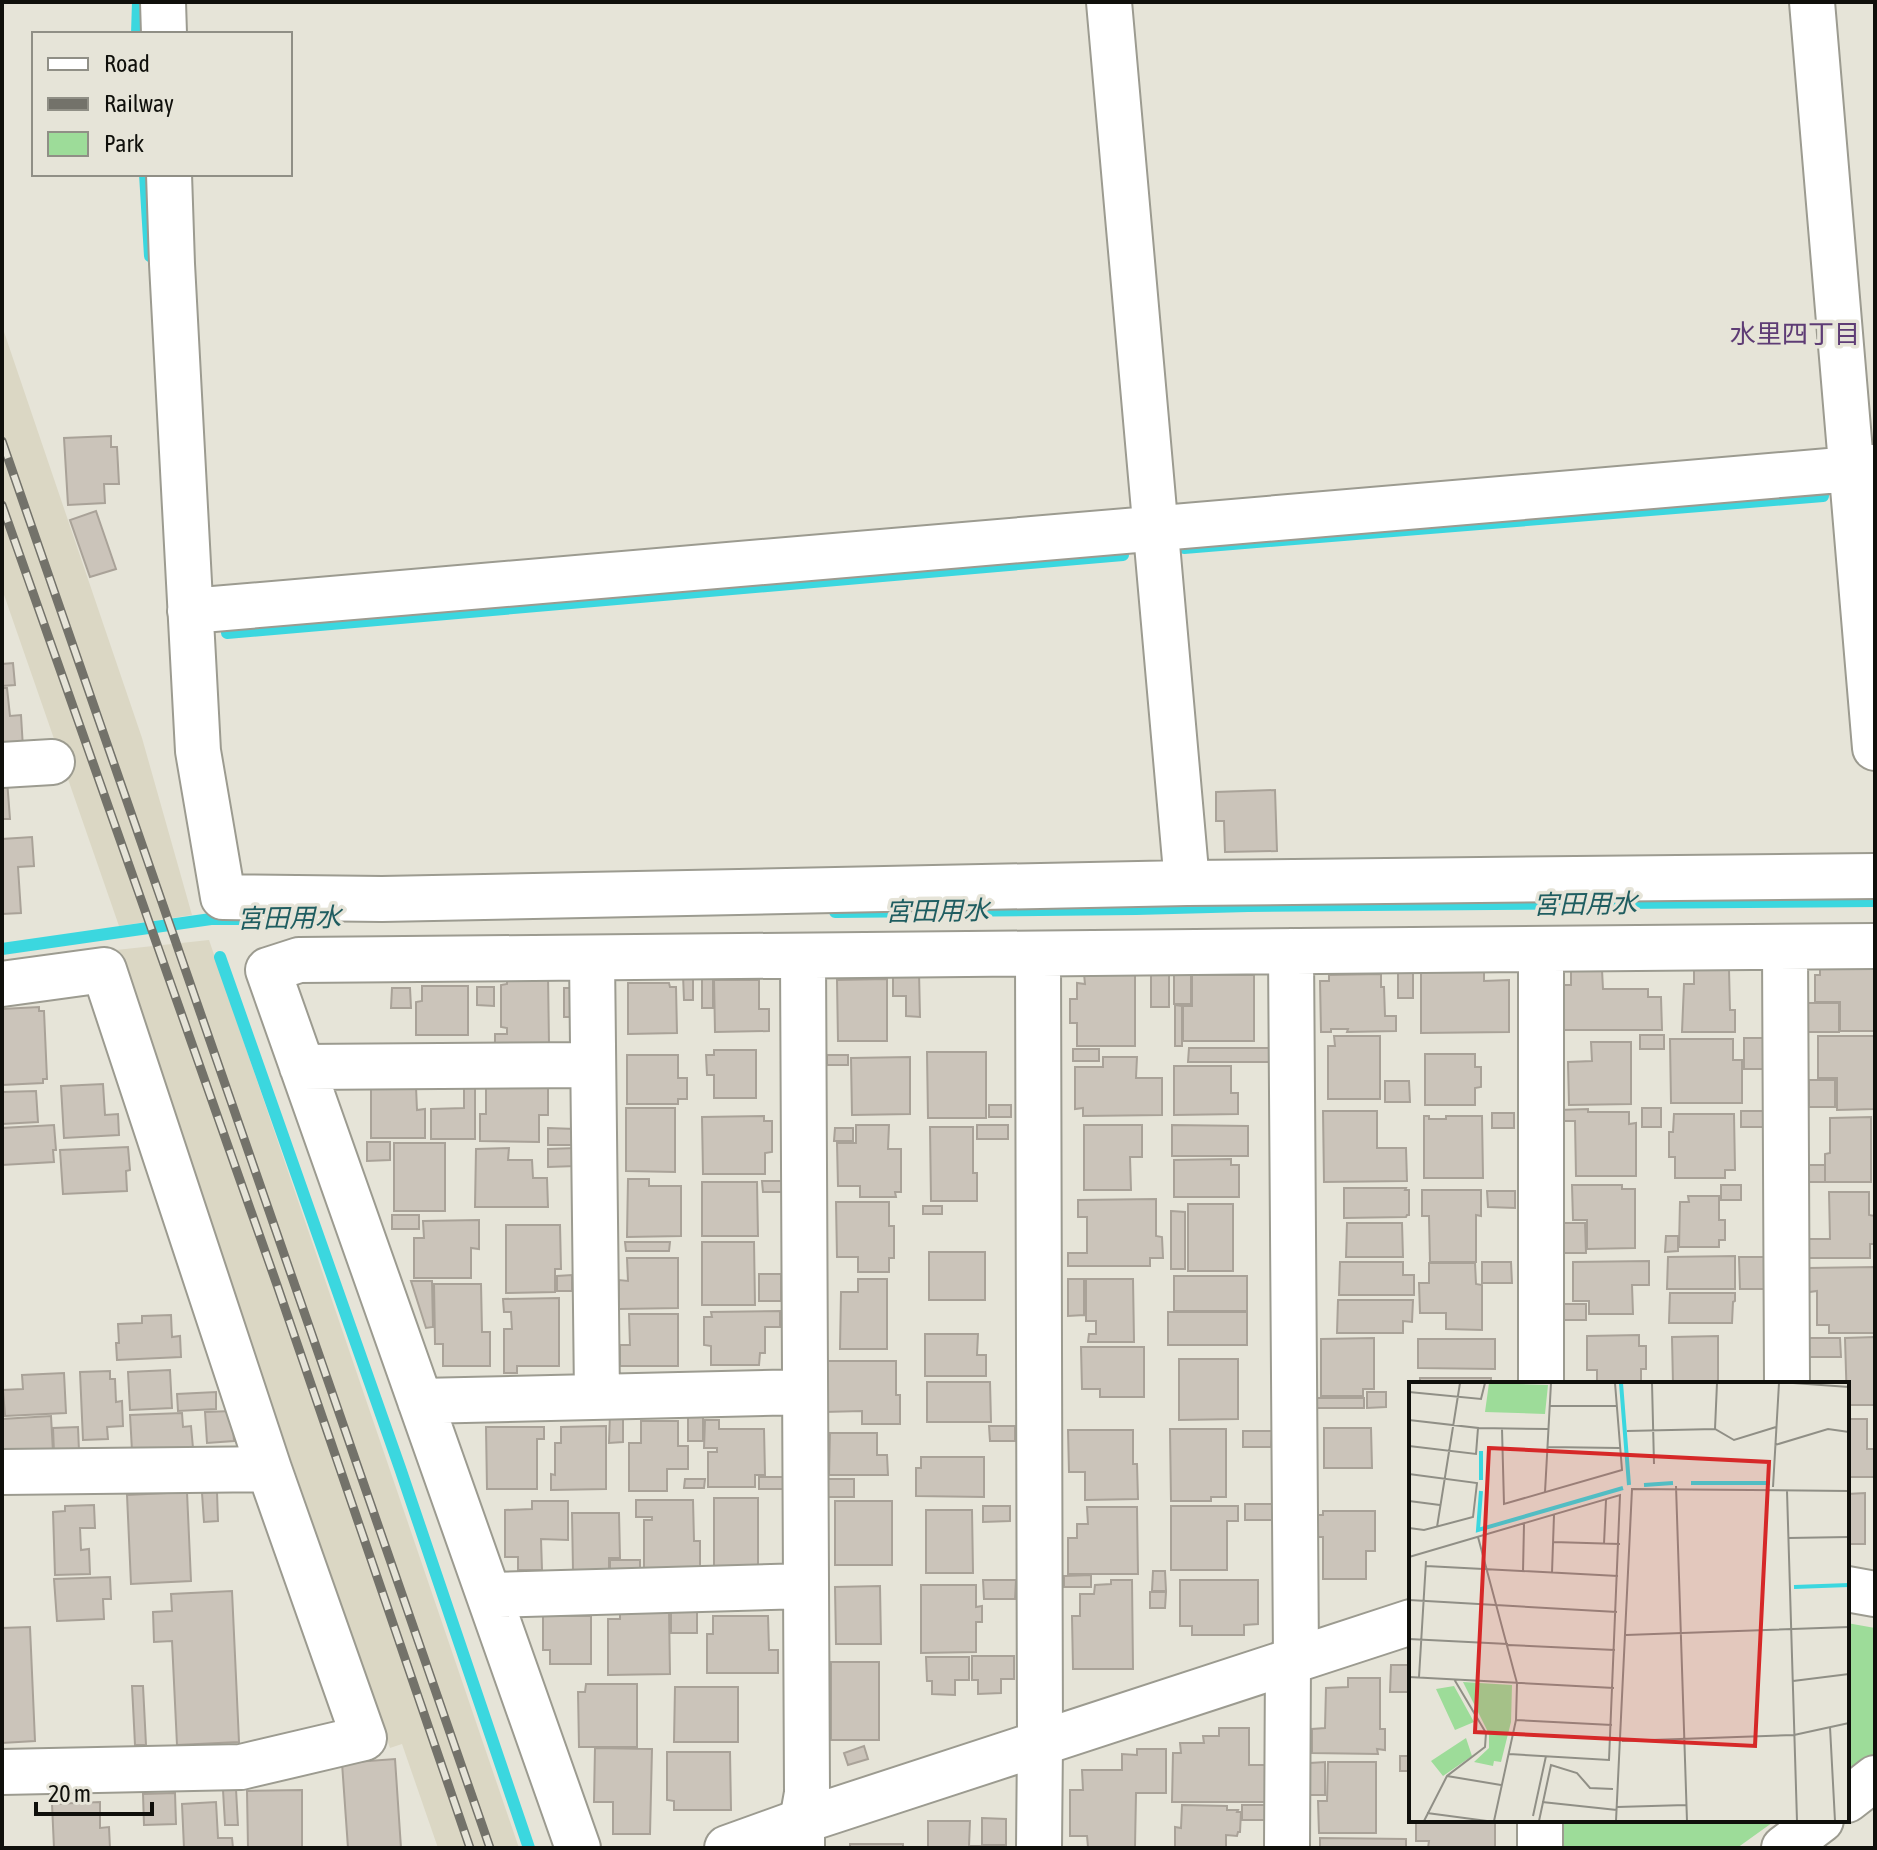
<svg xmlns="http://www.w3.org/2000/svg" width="1877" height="1850" font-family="'Asap Condensed','Noto Sans JP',sans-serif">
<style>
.built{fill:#dbd7c4}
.green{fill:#9ddc99}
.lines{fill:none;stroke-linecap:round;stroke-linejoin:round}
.stream{stroke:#3bd7df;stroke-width:12}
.building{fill:#cbc4ba;stroke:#a9a298;stroke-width:2}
.street-casing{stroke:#9c9b90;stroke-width:48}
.secondary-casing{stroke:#9c9b90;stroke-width:48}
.street{stroke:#fff;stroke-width:44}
.secondary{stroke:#fff;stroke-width:44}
.rail-casing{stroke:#73726a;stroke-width:9}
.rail{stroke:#e6e4d8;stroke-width:6;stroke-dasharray:18;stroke-linecap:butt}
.labels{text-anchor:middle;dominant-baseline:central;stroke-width:7;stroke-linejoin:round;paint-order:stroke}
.neighbourhood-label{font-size:26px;fill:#5e3c75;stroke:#e6e4d8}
.water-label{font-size:26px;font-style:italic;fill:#1f5d60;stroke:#e6e4d8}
.inset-river{fill:none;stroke:#3bd7df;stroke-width:4}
.inset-road{fill:none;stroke:#908f86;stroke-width:2}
.view{fill:#d62828;fill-opacity:0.15;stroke:#d62828;stroke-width:4}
.inset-edge{fill:none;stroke:#0f0f0b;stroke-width:4}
</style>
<rect width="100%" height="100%" fill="#e6e4d8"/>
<path class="built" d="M2 326 142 738 192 915 119 926 2 589Z
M209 940 519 1848H438L402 1744 390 1748 116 950Z"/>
<path class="green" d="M1847 1623 1875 1628V1758L1847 1772Z
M1556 1820H1776L1737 1848H1556Z"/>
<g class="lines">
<path class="stream" d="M137 34 138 2
M145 174 150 256
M1184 548 1823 496
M227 633 1123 555
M835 912 1136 909 1248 906 1875 901
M2 949 211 919H293
M220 957 400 1468 529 1848"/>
</g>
<path class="building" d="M111 436V447H117L119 484H104L105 503 68 505 64 438Z
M96 511 116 569 90 577 70 520Z
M13 663 15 685 2 686V664Z
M2 688H7L10 716 21 715 23 748 2 750Z
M2 780H7L10 819H2Z
M1275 790 1277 851 1225 852 1224 821H1216V792Z
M32 837 34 866 18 867 21 913 2 914V839Z
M1820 965H1874L1875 1031H1840V1002H1815V975H1820Z
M1398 967H1413V998H1398Z
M1421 969H1451V972H1484V981L1509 980V1032L1421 1033Z
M1151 970H1169V1007H1151Z
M1571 970H1602L1603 989H1648V997H1661L1662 1030H1564V985H1571Z
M1694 970H1729L1730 1010H1735V1032H1682L1684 984H1694Z
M1174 971H1191V1004H1174Z
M893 972H919L920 1017 906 1016V996H893Z
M1084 974H1135V1046H1077V1023H1070V999H1077V983L1085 984Z
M1381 974V987H1384L1385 1016H1396V1031L1347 1032 1348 1029H1331V1032H1321L1320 981H1329V975Z
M507 975H548L549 1044H495V1034H507V1028L501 1027V985L507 984Z
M683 975H693V1000H684Z
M1192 975H1254V1041H1183V1006H1192Z
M702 979H713V1008H702Z
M887 979V1041H838L837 980Z
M714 980H759V1009H769V1031L715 1032Z
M628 983H669L670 987H676L677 1033 628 1034Z
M422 986H468V1035H416V1002L422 1001Z
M477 987H494V1006L477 1005Z
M392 988H410L411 1008H391Z
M564 988H574V1017H564Z
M1808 1003H1839V1032H1808Z
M1175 1005 1182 1006V1046H1175Z
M39 1007V1011H44L47 1079H43V1083L2 1085V1009Z
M1640 1035H1664V1049H1640Z
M1334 1036H1380V1099H1328V1046H1335Z
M1818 1036H1875V1109L1837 1110V1078H1818Z
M1744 1038H1768L1767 1069H1744Z
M1670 1039H1733V1060H1742V1103H1671Z
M1591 1042H1631V1104L1569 1105 1568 1062 1592 1061Z
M1189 1048H1271V1062H1188Z
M1073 1049H1099V1061H1073Z
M714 1050H756V1098H714V1075H707L706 1055H714Z
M927 1052H986V1118H928Z
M1425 1054H1475V1067H1481V1087L1475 1088V1105H1425Z
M627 1055H678V1078H687V1099H678V1104H627Z
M827 1055H848V1065H827Z
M910 1057V1114L852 1115 851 1058Z
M1103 1057H1137L1136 1078H1162V1115L1083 1116V1108L1075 1109V1067H1103Z
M1174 1066H1231V1093H1238V1114L1174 1115Z
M486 1080H548V1115H539V1142L480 1141V1114H486Z
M1809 1080H1835V1107H1809Z
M464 1081H475V1139H431V1109L464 1108Z
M1385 1081H1409L1410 1102H1385Z
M103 1084 105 1115 118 1114 119 1135 64 1138 61 1086Z
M371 1087H416L417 1110 425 1109V1138H371Z
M36 1091 38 1122 2 1124V1092Z
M989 1105H1011V1117H989Z
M626 1108H675V1172L626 1171Z
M1642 1108H1661V1127H1642Z
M1588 1109V1112H1629V1124L1636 1123V1176H1576L1575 1121H1559V1110Z
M1323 1111H1377V1148H1406L1407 1181 1324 1182Z
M1741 1111H1763V1127H1741Z
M1492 1113H1514V1128H1492Z
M1674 1114H1734L1735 1170H1725V1178H1675V1157H1669V1132H1673Z
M764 1116V1121H772V1152L765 1153V1174H703L702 1117Z
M1424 1116H1429V1119H1446V1116H1482L1483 1178H1424Z
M1871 1117V1182H1825V1154L1830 1153V1118Z
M54 1125 56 1150H53L54 1162 2 1165V1128Z
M856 1125H889L888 1149H901V1192H895L896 1197H860V1186H838L837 1143H856Z
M977 1125H1008V1139H977Z
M1084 1125H1142V1157H1130L1131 1190H1084Z
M1172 1125 1248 1126V1156H1172Z
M930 1127H973V1173H977V1201H931Z
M548 1128 575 1129V1145H548Z
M835 1128H853V1141H834Z
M367 1142H390V1160L367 1161Z
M394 1143H445V1211H394Z
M128 1147 130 1170 126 1171 127 1191 63 1194 60 1150Z
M509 1148 508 1160H532L533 1178H547L548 1207H475L476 1149Z
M576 1148V1166L548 1167V1149Z
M1231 1159V1165H1239V1197H1174V1160Z
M1809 1165H1825V1182H1809Z
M628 1179H649V1186H681V1236L627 1237Z
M762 1181H785V1192H763Z
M702 1182H757L758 1236H702Z
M1572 1185H1622V1189H1635V1248L1587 1249V1220H1573Z
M1721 1185H1741V1200H1721Z
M1344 1188H1406L1405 1190H1409V1215H1407L1406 1217 1344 1218Z
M1422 1190H1481V1216L1476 1215V1262H1430L1429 1216H1422Z
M1487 1191H1515V1208L1488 1207Z
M1829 1192H1869V1215L1875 1216V1244H1870V1258H1808L1807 1239H1830Z
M1688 1196H1719V1220H1725V1240H1719V1247H1679L1680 1202H1689Z
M1156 1199V1236L1162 1237 1163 1258H1150V1266H1068V1253H1087V1217H1078V1200Z
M836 1202H889V1226H894V1258H889V1272H858V1257H837Z
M1188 1204H1233V1271H1188Z
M923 1206H942V1214H923Z
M1171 1211 1185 1212V1269H1171Z
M392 1215H419V1229H392Z
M479 1220V1249L471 1248V1278H414V1238H424L423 1221Z
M1347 1223H1402L1403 1257H1346Z
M1560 1223H1585L1586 1253H1560Z
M506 1225H560L561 1269H555V1292L506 1293Z
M1666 1236H1678V1251L1665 1252Z
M625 1242H670L669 1251H626Z
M702 1242H754L755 1305H702Z
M929 1252H985V1300H929Z
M1735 1256V1289H1667L1668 1257Z
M1739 1257H1765V1289H1740Z
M627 1258H678V1308L619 1309V1280L628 1281Z
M1649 1261V1285H1632L1633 1314H1589V1301H1573V1262Z
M1340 1262H1403V1275H1414V1295H1339Z
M1482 1262H1511L1512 1283H1482Z
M1429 1263H1475L1476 1284 1482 1285V1330L1446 1329V1313H1420L1419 1283H1429Z
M1875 1267V1333H1829V1325H1817V1291L1809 1292 1808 1268Z
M759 1274H781V1301H759Z
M572 1275V1291H557V1276Z
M1174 1276H1247V1311H1174Z
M858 1279H887V1349H840L841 1292H858Z
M1068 1279H1084V1315L1068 1316Z
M1086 1279H1133L1134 1342H1088L1089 1334H1096V1321H1086Z
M411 1281H432L433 1327 426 1328Z
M434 1284H481L482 1332H490V1366H443V1344H435Z
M1670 1293H1735V1301L1733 1302 1732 1323H1669Z
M559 1298V1366H517V1373H504V1329H512L511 1312H504L503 1299Z
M1338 1300H1413L1412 1322 1403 1321V1333H1337Z
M1563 1304H1586V1320H1563Z
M780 1311V1327H765V1353H760L759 1365H711V1346L704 1345V1317H712L711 1312Z
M1168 1312H1247V1345H1168Z
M629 1314H678V1366H620V1345H630Z
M171 1315 172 1337 180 1336 181 1357 117 1360 116 1343H119L118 1324 142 1323V1316Z
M925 1334H978L977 1355H986V1376H925Z
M1639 1335V1346H1646V1369H1641V1384H1597V1370H1587V1336Z
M1718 1336V1384H1673L1672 1337Z
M1875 1337V1405H1847L1845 1338Z
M1374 1338V1389H1363V1396H1321V1339Z
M1809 1338H1840L1841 1357H1809Z
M1418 1339H1495V1369L1418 1368Z
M1081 1347H1144V1397H1100V1389H1082Z
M1179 1359H1238V1419L1179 1420Z
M824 1361H896V1395H900V1424H862V1411L824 1412Z
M170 1370 172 1408 130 1410 128 1372Z
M110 1371V1379H115L116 1402 122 1401 123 1426 107 1427 108 1439 83 1440 80 1372Z
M64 1373 66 1413 5 1416 3 1390 23 1389 22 1375Z
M1420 1378H1491V1384H1420Z
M927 1382H990L991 1422H927Z
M216 1392V1409L178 1411 177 1394Z
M1367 1392H1386V1407L1367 1408Z
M1314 1398H1364V1408H1314Z
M232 1411 234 1441 207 1443 205 1412Z
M182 1413 183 1427 191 1426 193 1448 132 1451 130 1415Z
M610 1414H623V1442L609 1443Z
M51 1416 53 1452 3 1455 2 1419Z
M688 1417H703V1441H688Z
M1847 1419H1867V1449H1875V1477H1847Z
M705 1420H719V1429H764L765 1475H755V1487H708V1452H717V1448H704Z
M641 1421H678V1446H688V1469H667V1491H629V1443H641Z
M606 1426V1489L551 1490V1474L555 1475V1443H561V1427Z
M989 1426H1015V1441H990Z
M78 1427 79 1451 54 1453 53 1428Z
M486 1427H544V1439H537V1489H487Z
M1324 1428H1371L1372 1468H1324Z
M1170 1429H1226V1497H1211V1501H1171Z
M1068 1430H1133V1464H1137L1138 1499 1085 1500V1472H1069Z
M1243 1431H1272L1271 1447H1243Z
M830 1433H877V1455H887L888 1475H829Z
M921 1457H984V1497L916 1496V1468H921Z
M759 1477H784V1489H759Z
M685 1479H705L704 1488H684Z
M827 1479H854V1497H827Z
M187 1492 191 1581 131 1584 127 1495Z
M217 1492 218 1521 204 1522 202 1493Z
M1865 1493V1544H1847V1494Z
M714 1498H758V1569L714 1570Z
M636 1500H693L694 1541H700V1570H644V1520H652V1517H636Z
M532 1501H568V1540L541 1539 542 1570H518V1557H505V1510L532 1509Z
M835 1501H892V1565H835Z
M1245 1504H1274V1520H1245Z
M94 1505 95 1528H80L81 1550 89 1549 90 1574 55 1575 53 1512 65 1511V1506Z
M983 1506H1010V1521L983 1522Z
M1171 1506H1238V1521H1227V1570H1171Z
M1087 1507H1137L1138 1574H1068V1538H1077V1524H1088Z
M926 1510H972L973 1573H926Z
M1323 1511H1375V1551H1366V1579H1323V1537H1313L1312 1515H1323Z
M572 1513H619L620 1558H609V1570L573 1571Z
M610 1560H640V1572H610Z
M1153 1571H1165L1166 1591H1152Z
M1091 1575V1587H1064V1576Z
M110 1577 111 1599H103L104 1619 57 1621 54 1579Z
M983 1580H1016L1015 1599H984Z
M1111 1580H1132L1133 1669H1073L1072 1616H1080V1594H1094L1095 1585 1111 1584Z
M1180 1580H1258V1624L1244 1625V1635H1192V1626H1180Z
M921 1585H976V1607L982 1606V1622H976V1652L921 1653Z
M880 1586 881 1644H836L835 1587Z
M232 1591 239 1742 177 1745 172 1641 154 1642 153 1612 172 1611 171 1594Z
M1150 1592H1166L1165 1608H1150Z
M671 1607H697V1633H671Z
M620 1609H669L670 1674 608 1675V1619H620Z
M543 1616H591V1664H550V1650H543Z
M713 1616H768L769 1650H778V1673H707V1634H713Z
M30 1627 35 1741 2 1743V1628Z
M972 1656H1014V1679H1001V1693L978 1694V1680H972Z
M926 1657H969V1680H955V1695L932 1694V1681H927Z
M831 1662H879V1740H831Z
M1391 1665H1411V1692H1390Z
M1348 1678H1380V1729H1385V1750L1377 1749 1378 1754 1312 1753V1729L1325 1728 1326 1688 1348 1687Z
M586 1684H637V1747H579L578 1692H585Z
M132 1686H143L146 1745H135Z
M675 1687H738V1742H674Z
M1219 1728H1249V1765H1268V1802H1172L1173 1753H1181L1180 1743H1204L1203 1736H1219Z
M864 1746 868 1759 848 1765 844 1753Z
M595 1748 652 1749 650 1834H613V1802H594Z
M1137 1749H1166V1793H1136L1135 1847H1088L1087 1836H1070V1790H1083L1082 1770H1122V1754L1137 1755Z
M667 1752H730L731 1810H674V1801L667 1800Z
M1400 1756H1411V1771H1400Z
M395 1759 401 1848H348L342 1763Z
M1325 1762V1795H1310V1763Z
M1328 1762H1376V1833H1319L1318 1801H1327Z
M236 1789 238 1825H225L223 1790Z
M302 1790V1848H248L247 1791Z
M175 1793 176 1824 144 1825 143 1794Z
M100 1802V1828L109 1827 110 1848H54L52 1804Z
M216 1802 218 1838H232L233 1848H184L182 1804Z
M1182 1805 1227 1806V1810H1238L1237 1812H1241L1240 1832H1238L1237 1836 1226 1835V1848H1175V1827L1181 1828Z
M1242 1805H1268V1820H1242Z
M982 1818 1006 1819V1845H982Z
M1416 1820H1495V1848H1428L1429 1841H1416Z
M928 1821H970L969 1846H980L981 1848H928Z
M1320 1838 1406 1839V1848H1320Z
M850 1844H903V1848H850Z"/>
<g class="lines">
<defs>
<path id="street" d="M163 2 164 34
M1109 2 1187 883
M1812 2 1875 748
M169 174 172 264 198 751 223 897 382 899 1187 883 1875 876
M190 611 1875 467
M2 765 52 762
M1785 947 1787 1384
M1541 949V1384
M1291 951 1296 1658
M1038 954 1040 1743 1039 1848
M592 958 597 1396
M2 984 104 970 269 1469 364 1738 241 1767 2 1772
M302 1067 593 1065
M420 1401 805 1392
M2 1472 269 1469
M489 1595 806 1586
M1847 1800 1875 1778
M578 1848 268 970 299 960 1875 946
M802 1848V1821L807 1793 803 956
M1287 1848 1288 1661
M1540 1848V1820
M1784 1848 1821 1820"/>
<path id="secondary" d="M1847 1589 1875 1594
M727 1848 802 1821 1411 1622"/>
</defs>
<use href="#street" class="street-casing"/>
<use href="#secondary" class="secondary-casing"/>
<use href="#street" class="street"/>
<use href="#secondary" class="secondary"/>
<defs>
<path id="rail" d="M2 441 490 1848
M2 505 277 1285 470 1848"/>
</defs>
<use href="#rail" class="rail-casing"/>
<use href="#rail" class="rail"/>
</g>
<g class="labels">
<g class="neighbourhood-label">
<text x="1795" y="334">水里四丁目</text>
</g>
<g class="water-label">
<text transform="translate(1585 904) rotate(-1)">宮田用水</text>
<text transform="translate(937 911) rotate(-1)">宮田用水</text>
<text transform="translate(289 918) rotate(-1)">宮田用水</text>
</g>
</g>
<g transform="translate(1409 1382)">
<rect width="440" height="440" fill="#e6e4d8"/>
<path d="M80 1 139 3 136 32 76 30ZM54 300 103 303 102 340 92 380 85 379 84 384 65 380 80 366V352ZM45 304 65 340 46 348 27 307ZM57 356 63 374 34 394 22 379Z" fill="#9ddc99"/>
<path class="inset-river" d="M212 1 220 103M72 98V69M282 101H361M235 103 264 101M72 109 69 148 214 106M385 205 440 203"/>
<path class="inset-road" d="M243 1 245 82M384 1 440 5M0 10 72 17 76 1M140 24H208M0 38 69 46 67 72 0 64M69 46 139 47M93 47 95 122 213 88 206 1M306 47 308 1M218 49 306 47 325 58 367 45M366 63 419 47 440 50M138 65 211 66M0 92 68 101 64 135 15 148 0 146M267 104 278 439M364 105 370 1M378 109 388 439M136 110 142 1M0 119 31 123M28 145 51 1M69 155 108 301 107 338 85 439M379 156 440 155M144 160 211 162M195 162 197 118M0 175 211 113 200 378 100 372M17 184 209 194M114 190 115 142M143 191 145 133M0 218 208 230M217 253 440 245M0 257 99 262M99 263 206 268M0 295 205 306M10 295 17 179M384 299 440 292M107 338 203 343M421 345 426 439M213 359 385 353 440 341M38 394 92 403M133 420 208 428M208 425 277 423M18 431 78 439M124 434 137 374M15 439 38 394 76 365 77 351 45 297M130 439 142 383 168 391 181 406 204 407M207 439 223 107 440 109"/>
<path class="view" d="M80 66 360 80 346 364 66 350Z"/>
<rect width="440" height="440" class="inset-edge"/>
</g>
<rect width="1877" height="1850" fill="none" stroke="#0f0f0b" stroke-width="8"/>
<rect x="32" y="32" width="260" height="144" fill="#e6e4d8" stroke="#908f86" stroke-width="2"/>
<rect x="48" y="58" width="40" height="12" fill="#ffffff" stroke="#908f86" stroke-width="2"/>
<text x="104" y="72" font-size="24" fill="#0f0f0b">Road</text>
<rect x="48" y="98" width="40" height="12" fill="#73726a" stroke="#908f86" stroke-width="2"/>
<text x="104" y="112" font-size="24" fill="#0f0f0b">Railway</text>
<rect x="48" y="132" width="40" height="24" fill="#9ddc99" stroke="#908f86" stroke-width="2"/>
<text x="104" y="152" font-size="24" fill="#0f0f0b">Park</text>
<path d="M36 1802v12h116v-12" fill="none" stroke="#0f0f0b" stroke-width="4"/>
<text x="48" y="1802" font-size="24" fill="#0f0f0b" stroke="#e6e4d8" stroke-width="6" paint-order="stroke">20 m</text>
</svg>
